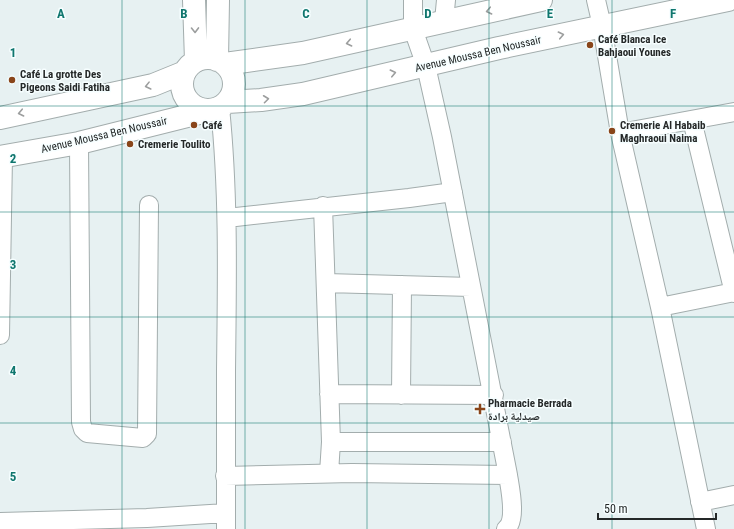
<svg xmlns="http://www.w3.org/2000/svg" width="734" height="529" font-family="'Roboto Condensed','Noto Naskh Arabic',sans-serif">
<style>
.lines{fill:none;stroke-linecap:round;stroke-linejoin:round}
.street-casing{stroke:#a3adad;stroke-width:20}
.secondary-casing{stroke:#a3adad;stroke-width:24}
.street{stroke:#fff;stroke-width:18}
.secondary{stroke:#fff;stroke-width:22}
.oneway{stroke:#9c9e9e}
.grid{fill:none;stroke:#0f766e;stroke-width:1;stroke-opacity:0.55}
.poi-dot{fill:#89451a;stroke:#f6feff;stroke-width:1.5}
.labels{text-anchor:middle;dominant-baseline:central;stroke-width:3;stroke-linejoin:round;paint-order:stroke}
.poi-label{font-size:11px;font-weight:bold;fill:#242828;stroke:#f6feff;text-anchor:start}
.street-label{font-size:11px;fill:#242828;stroke:#f6feff}
.grid-label{font-size:13px;text-anchor:middle;font-weight:bold;fill:#0f766e;stroke:#f6feff;stroke-width:3;stroke-linejoin:round;paint-order:stroke}
</style>
<rect width="100%" height="100%" fill="#e7f1f2"/>
<g class="lines">
<defs>
<path id="street" d="M413 0V29L426 66 442 137 508 475C510 488 517 520 506 529
M596 0 602 26 620 133 660 307 706 529
M444 21 446 0
M220 108C229 195 227 283 226 371 226 424 226 476 226 529
M692 120 734 293
M620 133 734 112
M79 143 81 422 83 429 87 433 143 438 147 434 149 205
M323 206 331 442 329 473
M227 218 409 198 453 192
M326 283 471 287
M660 307 734 292
M0 335 3 156
M329 394 494 395
M401 395 402 285
M331 442H502
M225 476 352 473 508 475
M700 502 734 495
M0 522 147 518 226 513"/>
<path id="secondary" d="M194 0 196 61
M182 84a26 26 0 1 1 52 0a26 26 0 1 1-52 0Z
M217 60 218 0
M225 64 303 53 541 0
M227 102 261 100 303 94 499 48 728 0
M0 118 153 85 185 72
M0 157 79 143 207 111"/>
</defs>
<use href="#street" class="street-casing"/>
<use href="#secondary" class="secondary-casing"/>
<use href="#street" class="street"/>
<use href="#secondary" class="secondary"/>
</g>
<defs><path id="oneway-chevron" d="M-2-3.5L2.5 0L-2 3.5" fill="none" stroke-width="1.6" stroke-linecap="round" stroke-linejoin="round"/></defs>
<g class="oneway">
<use href="#oneway-chevron" transform="translate(489 11) rotate(168)"/>
<use href="#oneway-chevron" transform="translate(195 30) rotate(89)"/>
<use href="#oneway-chevron" transform="translate(561 35) rotate(-12)"/>
<use href="#oneway-chevron" transform="translate(349 43) rotate(168)"/>
<use href="#oneway-chevron" transform="translate(393 73) rotate(-13)"/>
<use href="#oneway-chevron" transform="translate(148 86) rotate(166)"/>
<use href="#oneway-chevron" transform="translate(266 99) rotate(-7)"/>
<use href="#oneway-chevron" transform="translate(21 113) rotate(168)"/>
</g>
<path class="grid" d="M122 0V529M245 0V529M367 0V529M489 0V529M612 0V529M0 106H734M0 212H734M0 317H734M0 423H734"/>
<g class="poi-dot">
<circle cx="590" cy="45" r="4"/>
<circle cx="12" cy="80" r="4"/>
<circle cx="194" cy="125" r="4"/>
<circle cx="612" cy="131" r="4"/>
<circle cx="130" cy="144" r="4"/>
<path d="M478 403h4v4h4v4h-4v4h-4v-4h-4v-4h4z"/>
</g>
<g class="labels">
<g class="poi-label">
<text x="598" y="39">Café Blanca Ice<tspan x="598" dy="13">Bahjaoui Younes</tspan></text>
<text x="20" y="74">Café La grotte Des<tspan x="20" dy="13">Pigeons Saidi Fatiha</tspan></text>
<text x="202" y="125">Café</text>
<text x="620" y="125">Cremerie Al Habaib<tspan x="620" dy="13">Maghraoui Naima</tspan></text>
<text x="138" y="144">Cremerie Toulito</text>
<text x="488" y="403">Pharmacie Berrada<tspan x="488" dy="13">صيدلية برادة</tspan></text>
</g>
<g class="street-label">
<text transform="translate(478 54) rotate(-13)">Avenue Moussa Ben Noussair</text>
<text transform="translate(104 135) rotate(-13)">Avenue Moussa Ben Noussair</text>
</g>
</g>
<g class="grid-label">
<text x="61" y="18">A</text>
<text x="184" y="18">B</text>
<text x="306" y="18">C</text>
<text x="428" y="18">D</text>
<text x="550" y="18">E</text>
<text x="673" y="18">F</text>
<text x="13" y="57">1</text>
<text x="13" y="163">2</text>
<text x="13" y="269">3</text>
<text x="13" y="375">4</text>
<text x="13" y="481">5</text>
</g>
<path d="M598 513v6h118v-6" fill="none" stroke="#242828" stroke-width="2"/>
<text x="604" y="513" font-size="12" fill="#242828" stroke="#f6feff" stroke-width="3" paint-order="stroke">50 m</text>
</svg>
